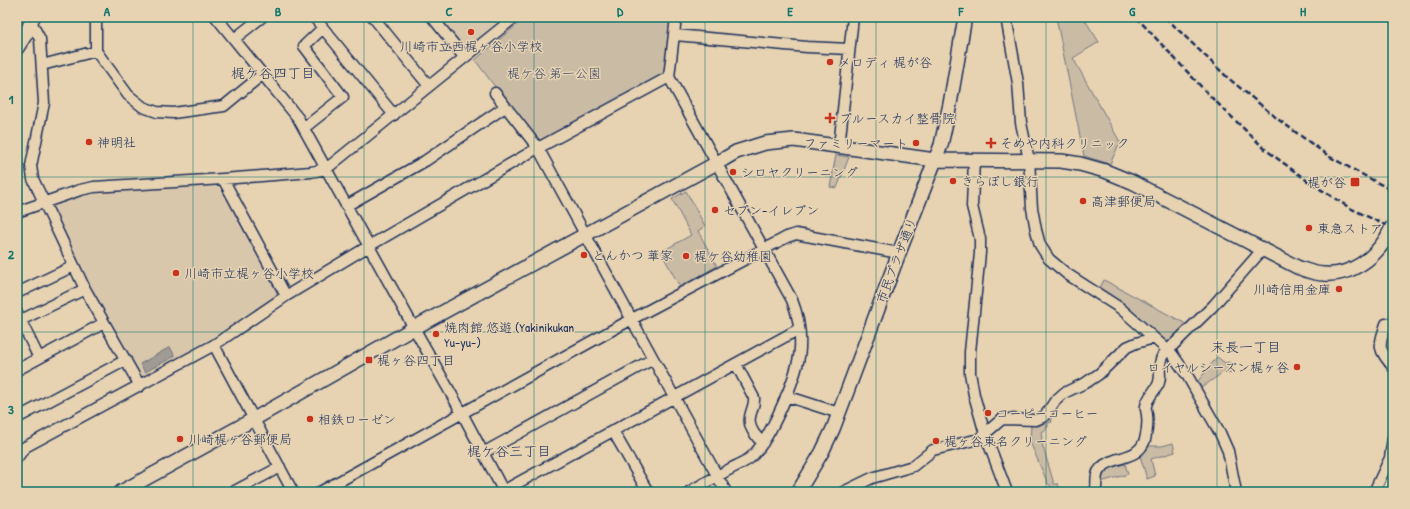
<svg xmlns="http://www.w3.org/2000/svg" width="1410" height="509" font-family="'Patrick Hand','Klee One',sans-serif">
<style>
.built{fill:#d8c7ab}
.green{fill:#cabba5;stroke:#727582}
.water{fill:#a19b95;stroke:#6b707f}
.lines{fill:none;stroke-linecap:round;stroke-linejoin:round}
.minor-casing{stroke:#1b2f5e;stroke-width:13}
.tertiary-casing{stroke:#1b2f5e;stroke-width:16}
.minor{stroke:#e7d3b1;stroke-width:10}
.tertiary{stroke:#e7d3b1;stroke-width:13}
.rail{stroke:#1b2f5e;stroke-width:2.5;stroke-dasharray:6 3;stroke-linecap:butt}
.tertiary-bridge-casing{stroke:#1b2f5e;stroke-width:16;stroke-linecap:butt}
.tertiary-bridge{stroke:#e7d3b1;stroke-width:13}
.grid{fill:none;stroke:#0f766e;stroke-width:1;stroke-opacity:0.55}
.poi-dot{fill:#c8321e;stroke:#e7d3b1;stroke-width:1.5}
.labels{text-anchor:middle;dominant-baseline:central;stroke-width:3;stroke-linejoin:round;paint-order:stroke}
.poi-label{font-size:13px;fill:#1b2f5e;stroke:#e7d3b1;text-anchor:start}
.park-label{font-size:13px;fill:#354469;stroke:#e7d3b1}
.street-label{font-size:13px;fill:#1b2f5e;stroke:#e7d3b1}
.neighbourhood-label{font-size:14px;fill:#1b2f5e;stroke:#e7d3b1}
.neatline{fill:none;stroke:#0f766e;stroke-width:1.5}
.grid-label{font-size:13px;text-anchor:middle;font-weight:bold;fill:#0f766e}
</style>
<rect width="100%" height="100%" fill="#e7d3b1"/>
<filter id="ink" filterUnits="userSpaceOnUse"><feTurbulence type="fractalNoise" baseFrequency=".025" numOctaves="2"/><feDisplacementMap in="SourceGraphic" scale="8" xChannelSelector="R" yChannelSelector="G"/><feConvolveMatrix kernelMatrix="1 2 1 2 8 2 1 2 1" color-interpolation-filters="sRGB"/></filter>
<g filter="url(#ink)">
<path class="built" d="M439 17H508L471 48 463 47Z
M217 185 232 206 275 286 277 297 217 336 211 338 146 375 138 374 77 261 54 210 56 204 86 195Z"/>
<path class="green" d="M526 17H672L669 77 542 141 535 140 475 60Z
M1056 17H1083L1099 42 1073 58 1120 142 1110 164 1084 156Z
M836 155 849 157 837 188 830 187Z
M686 191 705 226 698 231 717 266 680 287 661 252 691 235 672 199Z
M1104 280 1188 325 1169 346 1098 291Z
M1217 357 1225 363 1229 362 1233 369 1229 374 1225 371 1201 388 1198 381Z
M1051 418 1052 422 1048 423V427H1046V430L1041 432 1042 438 1041 440 1054 484H1058L1059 487 1065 492H1060L1048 484 1030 442 1031 425H1040Z
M1173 443 1175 452 1151 459 1155 476 1147 479 1140 456 1148 446H1162Z
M1125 464 1128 474 1101 482C1107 465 1109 468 1125 464Z"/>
<path class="water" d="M170 347 175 356 145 372 140 364Z"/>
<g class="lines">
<defs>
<path id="minor" d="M96 17V51L128 95 143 107 157 112 173 113 224 106 263 74
M216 17 298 118 414 328 462 413 504 492
M314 17 394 115
M373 17 429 86
M432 17 464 57
M676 17 669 77 792 300C798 315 801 331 800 348 799 373 770 441 750 458 745 462 738 465 732 468 717 476 703 484 689 492
M1006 17 1018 83 1021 123 1029 160 1032 208 1036 230 1040 245 1049 259 1067 274 1120 308 1172 354 1187 375 1220 433 1228 451 1236 492
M31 22 40 39 44 103 31 166 33 179 85 289 140 386
M675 35 807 47 849 49
M234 39 262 17
M42 65 96 51
M495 93 538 148 726 492
M304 128 343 97 304 46 323 28
M839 147 853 17
M974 160 972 206 980 239V253L970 352V373L974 395 985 434 1007 492
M223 179 286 296
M346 206 425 161 505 107
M17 212 80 190 94 187 223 179 311 172 326 169 515 17
M17 293 74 266
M17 313 39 358
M21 320 85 289
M1393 324H1386C1378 348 1378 348 1393 367
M214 345 293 492
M736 364 754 398C755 405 751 410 750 417 748 427 756 437 763 443
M17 370 104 323
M786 396 839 413
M17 418 126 360
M613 431 648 492
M483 453 653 359
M17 458 25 447 214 345 286 296 369 246 538 148 669 77
M233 492 280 467
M320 492 632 319 787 237 796 234 899 253
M501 492 799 329
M843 492 872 478 913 466 933 450 979 439 1002 419 1036 420 1045 416 1055 401 1064 393 1087 382 1099 374 1127 347 1136 343 1154 338
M1095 492C1098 485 1094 475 1100 469 1113 454 1137 462 1145 440 1147 432 1148 423 1147 415 1147 412 1145 409 1146 406 1147 398 1154 392 1158 385 1163 375 1156 367 1163 355L1213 306 1263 249
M1374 492 1390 458 1393 438"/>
<path id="tertiary" d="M17 48 26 34 33 17
M121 492 254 419 414 328 724 159 736 152 765 143 794 140 935 160 1061 161 1080 164 1105 171 1132 182 1297 267C1305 270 1314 274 1324 274 1350 276 1374 259 1387 237
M798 492 822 452 833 429 899 253 941 145 950 104 965 17"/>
</defs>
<use href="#minor" class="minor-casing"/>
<use href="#tertiary" class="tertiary-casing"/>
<use href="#minor" class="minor"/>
<use href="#tertiary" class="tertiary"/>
<path class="rail" d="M1136 17 1210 96 1266 150 1309 182 1350 208 1393 229
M1165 17 1227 77 1279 120 1330 157 1393 191"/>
<defs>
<path id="tertiary-bridge" d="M1387 237 1393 225"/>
</defs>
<use href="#tertiary-bridge" class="tertiary-bridge-casing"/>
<use href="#tertiary-bridge" class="tertiary-bridge"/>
</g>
</g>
<path class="grid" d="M193 17V492M364 17V492M534 17V492M705 17V492M876 17V492M1046 17V492M1217 17V492M17 177H1393M17 332H1393"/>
<g class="poi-dot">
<circle cx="471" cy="32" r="4"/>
<circle cx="830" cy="62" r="4"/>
<path d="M828 112h4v4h4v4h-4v4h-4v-4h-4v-4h4z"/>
<circle cx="89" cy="142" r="4"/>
<circle cx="916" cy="143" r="4"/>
<path d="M989 137h4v4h4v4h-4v4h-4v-4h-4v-4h4z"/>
<circle cx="733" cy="172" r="4"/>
<circle cx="953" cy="181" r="4"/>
<rect x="1350" y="177" width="10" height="10" rx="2"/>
<circle cx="1083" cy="201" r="4"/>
<circle cx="715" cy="210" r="4"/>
<circle cx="1309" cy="228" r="4"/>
<circle cx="584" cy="255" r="4"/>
<circle cx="686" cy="256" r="4"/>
<circle cx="176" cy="273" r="4"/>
<circle cx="1339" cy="289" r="4"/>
<circle cx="436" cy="334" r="4"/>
<rect x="365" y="356" width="8" height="8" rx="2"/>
<circle cx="1297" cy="367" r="4"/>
<circle cx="988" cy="413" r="4"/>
<circle cx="310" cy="419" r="4"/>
<circle cx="180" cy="439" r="4"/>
<circle cx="936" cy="441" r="4"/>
</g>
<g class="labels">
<g class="poi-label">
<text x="471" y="46" text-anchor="middle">川崎市立西梶ヶ谷小学校</text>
<text x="838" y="62">メロディ 梶が谷</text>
<text x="839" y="118">ブルースカイ整骨院</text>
<text x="97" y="142">神明社</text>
<text x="908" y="143" text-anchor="end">ファミリーマート</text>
<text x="1000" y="143">そめや内科クリニック</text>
<text x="741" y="172">シロヤクリーニング</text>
<text x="961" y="181">きらぼし銀行</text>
<text x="1346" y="182" text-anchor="end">梶が谷</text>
<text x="1091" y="201">高津郵便局</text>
<text x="723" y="210">セブン-イレブン</text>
<text x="1317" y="228">東急ストア</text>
<text x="592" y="255">とんかつ 華家</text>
<text x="694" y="256">梶ケ谷幼稚園</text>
<text x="184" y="273">川崎市立梶ヶ谷小学校</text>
<text x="1331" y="289" text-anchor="end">川崎信用金庫</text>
<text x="444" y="327">焼肉館 悠遊 (Yakinikukan<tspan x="444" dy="15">Yu-yu-)</tspan></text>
<text x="377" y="360">梶ヶ谷四丁目</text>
<text x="1289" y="367" text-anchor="end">ロイヤルシーズン梶ヶ谷</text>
<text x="996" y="413">コーピーコーヒー</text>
<text x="318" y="419">相鉄ローゼン</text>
<text x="188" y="439">川崎梶ヶ谷郵便局</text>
<text x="944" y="441">梶ヶ谷東名クリーニング</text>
</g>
<g class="park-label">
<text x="554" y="73">梶ケ谷 第一公園</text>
</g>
<g class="street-label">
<text transform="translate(896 260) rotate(-69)">市民プラザ通り</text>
</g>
<g class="neighbourhood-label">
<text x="273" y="72">梶ケ谷四丁目</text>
<text x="1246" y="346">末長一丁目</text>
<text x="509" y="450">梶ケ谷三丁目</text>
</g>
</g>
<rect width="1410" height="509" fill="none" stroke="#e7d3b1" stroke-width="44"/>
<rect x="22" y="22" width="1366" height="465" class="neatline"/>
<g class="grid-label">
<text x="107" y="16">A</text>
<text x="278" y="16">B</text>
<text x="449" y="16">C</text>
<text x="620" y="16">D</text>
<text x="790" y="16">E</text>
<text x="961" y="16">F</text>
<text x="1132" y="16">G</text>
<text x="1303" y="16">H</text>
<text x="11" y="104">1</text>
<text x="11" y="259">2</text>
<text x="11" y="414">3</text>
</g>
</svg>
